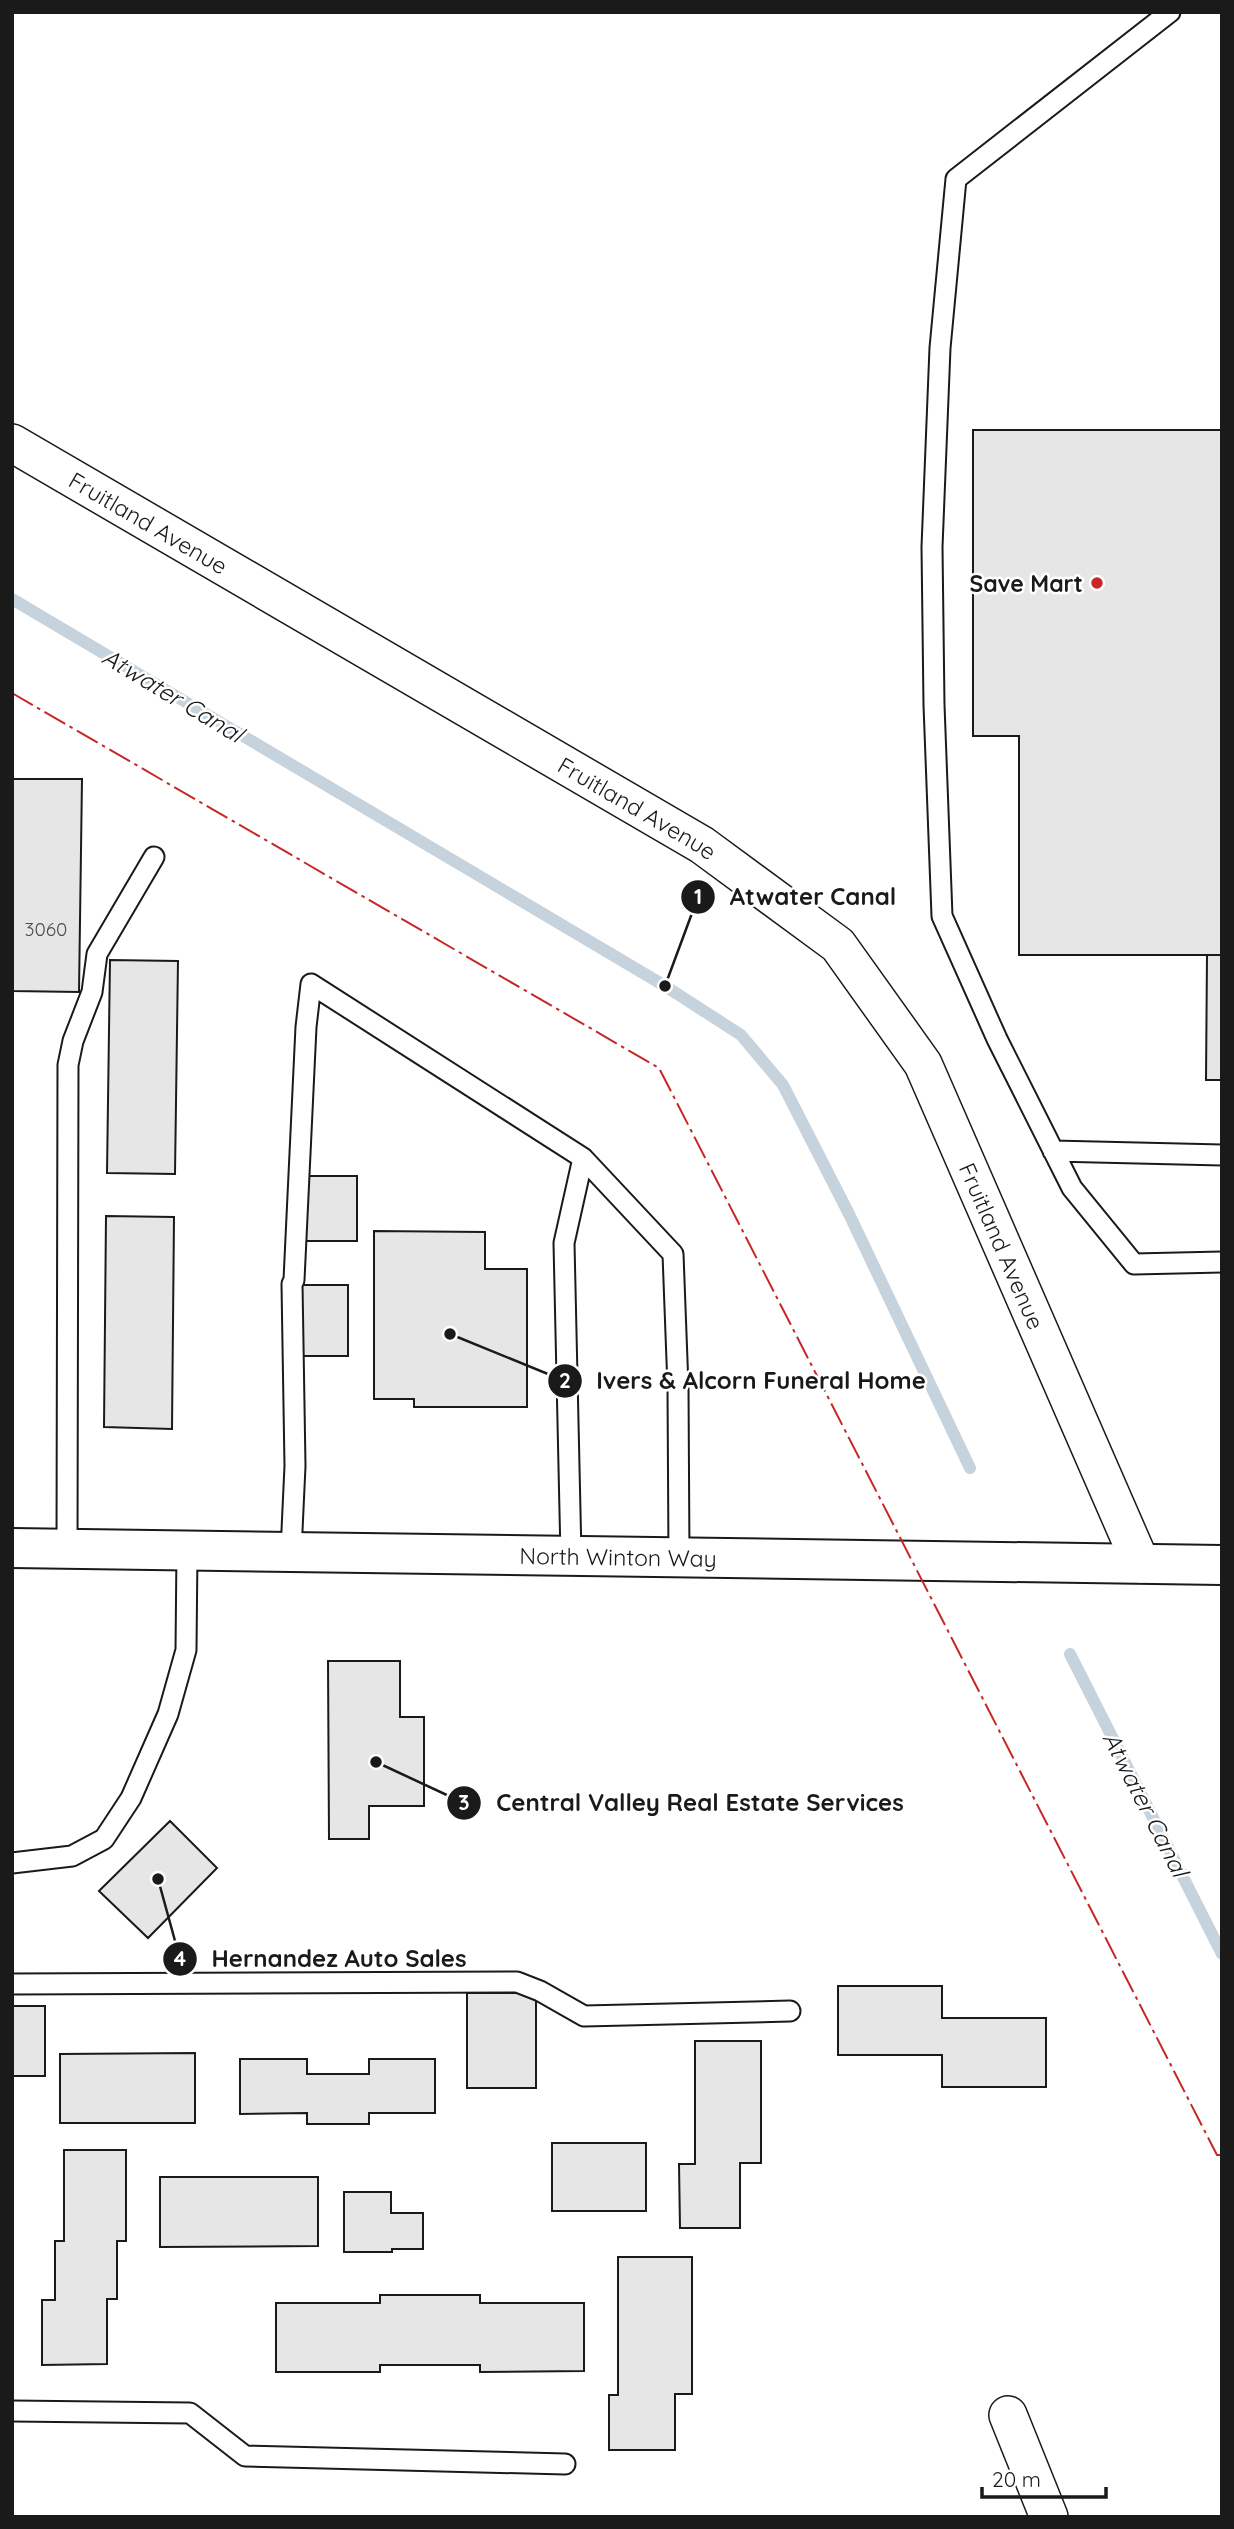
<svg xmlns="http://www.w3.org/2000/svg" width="1234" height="2529" font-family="Quicksand,sans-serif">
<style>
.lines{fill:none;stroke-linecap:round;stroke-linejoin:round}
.stream{stroke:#c6d2dc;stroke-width:12}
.building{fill:#e6e6e6;stroke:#1a1a1a;stroke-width:2}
.lane-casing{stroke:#1a1a1a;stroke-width:23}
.street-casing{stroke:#1a1a1a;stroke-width:40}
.secondary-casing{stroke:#1a1a1a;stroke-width:42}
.path{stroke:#5f5f5f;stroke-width:4.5;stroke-dasharray:5 3.5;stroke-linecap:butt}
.lane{stroke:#fff;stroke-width:19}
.street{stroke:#fff;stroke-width:37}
.secondary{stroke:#fff;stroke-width:38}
.power{stroke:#c62828;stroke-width:2;stroke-dasharray:24 5 3.5 5;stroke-linecap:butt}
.poi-dot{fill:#c62828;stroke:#fff;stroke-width:2.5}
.labels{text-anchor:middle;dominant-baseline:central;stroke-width:5;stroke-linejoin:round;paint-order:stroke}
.number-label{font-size:19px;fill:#4d4d4d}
.street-label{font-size:23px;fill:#1a1a1a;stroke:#fff}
.poi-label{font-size:23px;font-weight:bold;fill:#1a1a1a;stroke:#fff;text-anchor:end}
.water-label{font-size:24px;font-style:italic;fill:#1a1a1a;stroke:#fff}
.leader{fill:none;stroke:#1a1a1a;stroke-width:2.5}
.callout-dot{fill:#1a1a1a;stroke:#fff;stroke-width:2.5}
.mark-label{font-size:21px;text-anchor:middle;font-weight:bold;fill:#fff}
.callout-label{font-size:24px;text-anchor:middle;font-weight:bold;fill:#1a1a1a;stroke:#fff;stroke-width:5;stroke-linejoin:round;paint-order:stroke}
</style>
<rect width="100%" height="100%" fill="#fff"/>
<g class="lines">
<path class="stream" d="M12 599 665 986 741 1035 783 1085 849 1214 970 1468
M1070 1654 1222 1954"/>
</g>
<path class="building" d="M973 430H1222V955H1019V736H973Z
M13 779H82L79 992 12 991Z
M1207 955H1222V1080H1206Z
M110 960 178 961 175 1174 107 1173Z
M306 1176H357V1241H306Z
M106 1216 174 1217 172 1429 104 1427Z
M374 1231 485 1232V1269H527V1407H414V1399H374Z
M293 1285H348V1356H293Z
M328 1661H400V1717H424V1806H369V1839H329Z
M170 1821 217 1868 148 1938 99 1891Z
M838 1986H942V2018H1046V2087H942V2055H838Z
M467 1993H536V2088H467Z
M12 2006H45V2076H12Z
M695 2041H761V2163H740V2228H680L679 2164H695Z
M195 2053V2123H60V2054Z
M240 2059H307V2074H369V2059H435V2113H369V2124H307V2113L240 2114Z
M552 2143H646V2211H552Z
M64 2150H126V2241H117V2299H107V2364L42 2365V2300H55V2241H64Z
M160 2177H318V2246L160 2247Z
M344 2192H391V2213H423V2249H392V2252H344Z
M618 2257H692V2394H675V2450H609V2395H618Z
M380 2295H480V2303H584V2371L480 2372V2365H380V2372H276V2303H380Z"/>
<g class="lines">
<defs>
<path id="lane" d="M1170 12 956 179 940 348 932 547 934 705 942 916 997 1039 1072 1188 1134 1264 1222 1262
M1053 1151 1222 1155
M67 1548 68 1065 73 1041 92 992 97 954 154 857
M291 1552 295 1466 292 1284 294 1280 306 1027 311 984 583 1158 673 1254 678 1387 679 1557
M571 1556 564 1243 583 1158
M12 1863 72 1856 104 1839 131 1798 168 1714 186 1650 187 1551
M12 1984 517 1982 540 1991 584 2016 790 2011
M12 2411 190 2413 245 2456 565 2464"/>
<g id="street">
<path id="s1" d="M12 443 702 845 838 945 923 1064 1141 1564"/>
<path d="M1008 2415 1049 2517"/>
</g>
<g id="secondary">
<path id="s2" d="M12 1548 1222 1565"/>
</g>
</defs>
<use href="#lane" class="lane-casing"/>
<use href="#street" class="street-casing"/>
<use href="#secondary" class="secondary-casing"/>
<path class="path" d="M1221 1100H1222"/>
<use href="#lane" class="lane"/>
<use href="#street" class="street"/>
<use href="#secondary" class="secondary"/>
<path class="power" d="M12 693 659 1068 1217 2155H1222"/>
</g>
<circle class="poi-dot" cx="1097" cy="583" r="7"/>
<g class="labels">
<g class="number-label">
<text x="46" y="929">3060</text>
</g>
<g class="street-label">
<text stroke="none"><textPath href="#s1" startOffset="158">Fruitland Avenue</textPath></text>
<text stroke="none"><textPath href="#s1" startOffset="724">Fruitland Avenue</textPath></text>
<text stroke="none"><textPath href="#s1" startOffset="1312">Fruitland Avenue</textPath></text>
<text stroke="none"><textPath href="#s2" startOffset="606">North Winton Way</textPath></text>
</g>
<g class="poi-label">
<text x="1083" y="583">Save Mart</text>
</g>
<g class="water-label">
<text transform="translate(173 695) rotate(31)">Atwater Canal</text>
<text transform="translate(1146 1804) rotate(63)">Atwater Canal</text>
</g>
</g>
<path class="leader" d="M665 986L698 897M450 1334L565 1381M376 1762L464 1803M158 1879L180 1959"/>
<g class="callout-dot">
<circle cx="665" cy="986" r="7"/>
<circle cx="450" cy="1334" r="7"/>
<circle cx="376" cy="1762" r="7"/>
<circle cx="158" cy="1879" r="7"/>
<circle cx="698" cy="897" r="18"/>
<circle cx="565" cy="1381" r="18"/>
<circle cx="464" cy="1803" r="18"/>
<circle cx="180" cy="1959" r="18"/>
</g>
<g class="mark-label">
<text x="698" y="904">1</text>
<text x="565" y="1388">2</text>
<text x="464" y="1810">3</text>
<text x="180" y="1966">4</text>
</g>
<g class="callout-label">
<text x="813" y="905">Atwater Canal</text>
<text x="761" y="1389">Ivers &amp; Alcorn Funeral Home</text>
<text x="700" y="1811">Central Valley Real Estate Services</text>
<text x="339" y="1967">Hernandez Auto Sales</text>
</g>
<rect width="1234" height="2529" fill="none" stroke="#1a1a1a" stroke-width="28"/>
<path d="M982 2487v10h124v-10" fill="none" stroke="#1a1a1a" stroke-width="3.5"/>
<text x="992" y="2487" font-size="21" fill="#1a1a1a" stroke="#ffffff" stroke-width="5" paint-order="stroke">20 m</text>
</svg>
